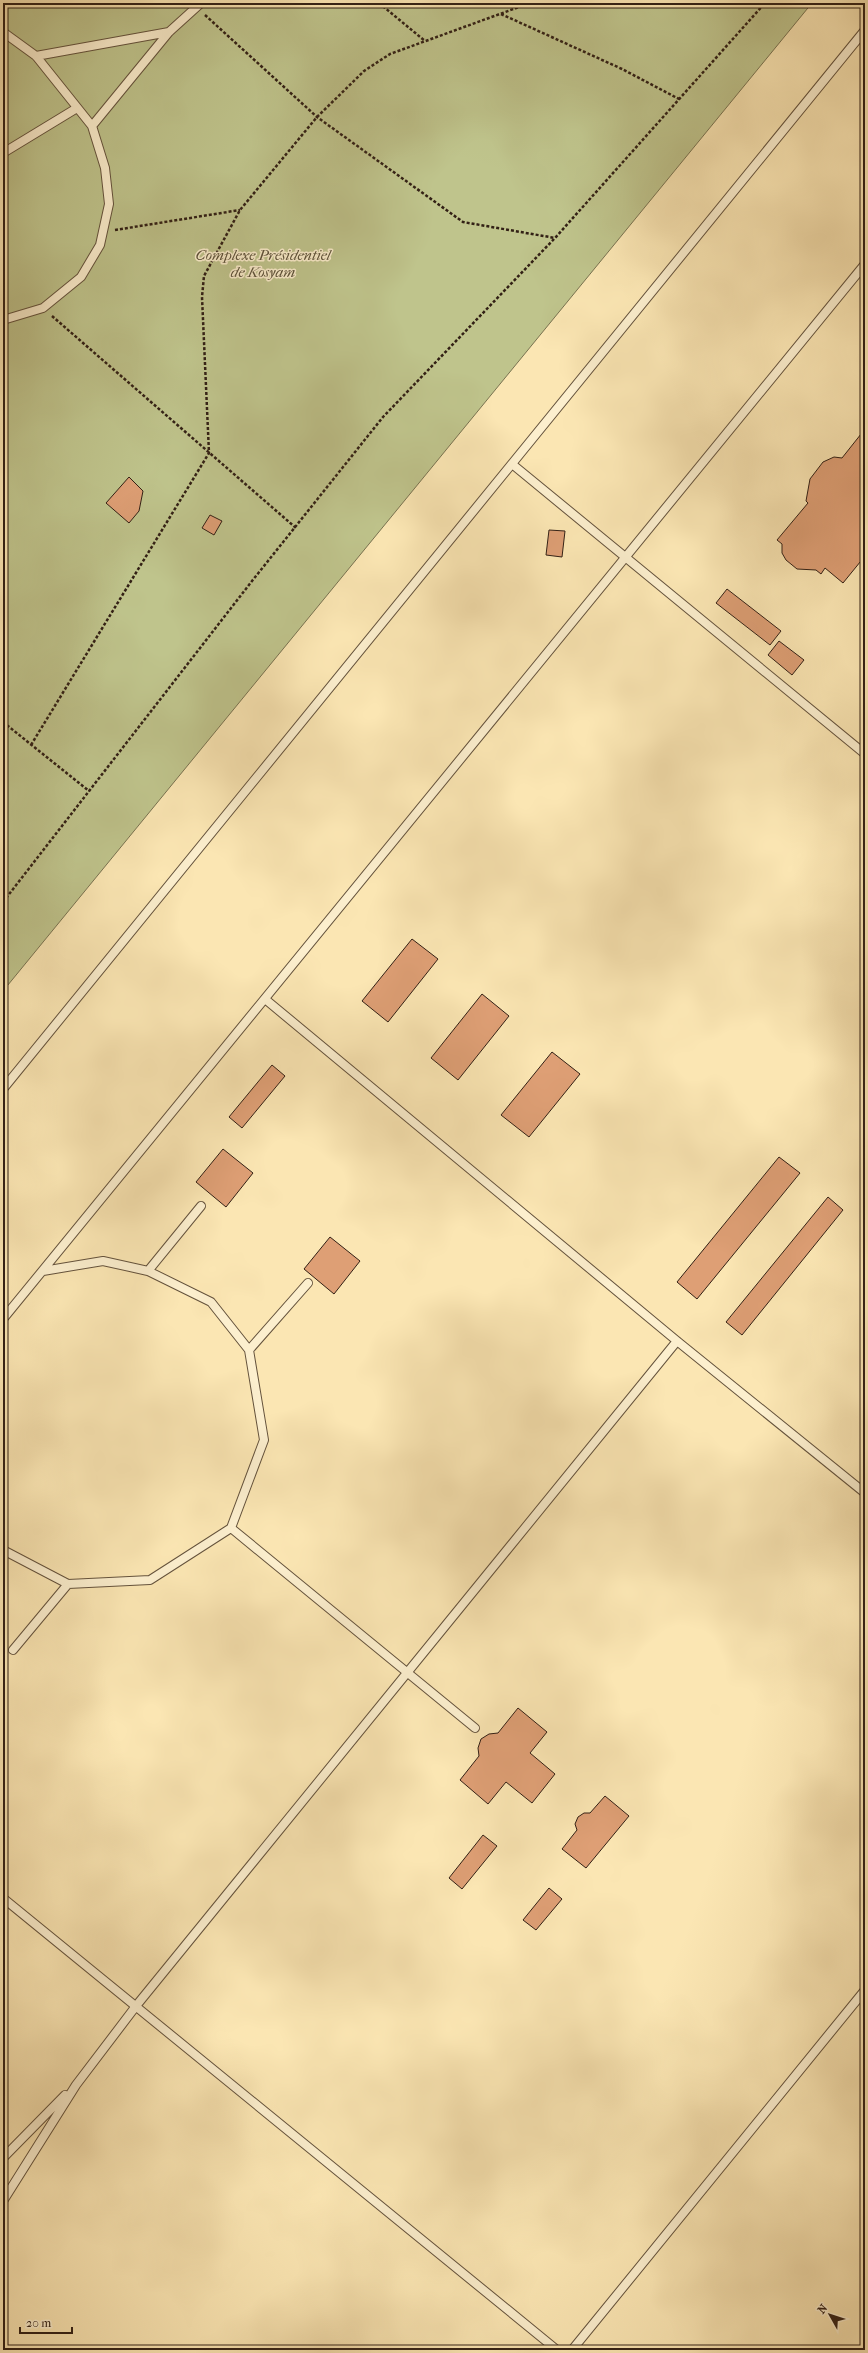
<svg xmlns="http://www.w3.org/2000/svg" width="868" height="2353" font-family="'IM FELL French Canon',serif">
<style>
.green{fill:#bfc48c;stroke:#787250}
.building{fill:#de9f75;stroke:#322015}
.lines{fill:none;stroke-linecap:round;stroke-linejoin:round}
.lane-casing{stroke:#64523c;stroke-width:10}
.path{stroke:#322015;stroke-width:2.5;stroke-dasharray:3 2;stroke-linecap:butt}
.lane{stroke:#fcefce;stroke-width:8}
.labels{text-anchor:middle;dominant-baseline:central;stroke-width:3;stroke-linejoin:round;paint-order:stroke}
.park-label{font-size:15px;font-style:italic;fill:#5c5139;stroke:#fcefce}
</style>
<rect width="100%" height="100%" fill="#fbe6b3"/>
<filter id="stains"><feTurbulence type="fractalNoise" baseFrequency=".005" numOctaves="4"/><feColorMatrix values="0 0 0 0 .2 0 0 0 0 .09 0 0 0 0 .02 0 0 0 .5 -.17"/></filter>
<radialGradient id="worn" r=".72"><stop offset=".6" stop-color="#630" stop-opacity="0"/><stop offset="1" stop-color="#630" stop-opacity=".3"/></radialGradient>
<path class="green" d="M3 3H812L3 991Z"/>
<path class="building" d="M865 429V556L843 583 825 568 821 574 816 570 797 569 786 560 782 553V544L777 540 808 503 806 501 810 479 823 462 834 457 842 458Z
M129 477 143 491 139 511 129 523 106 503Z
M210 515 222 521 214 535 202 528Z
M549 530 565 531 562 557 546 555Z
M727 589 781 631 770 645 716 603Z
M779 641 804 660 792 675 768 655Z
M412 939 438 959 388 1022 362 1001Z
M482 994 509 1016 458 1080 431 1058Z
M552 1052 580 1074 529 1137 501 1115Z
M272 1065 285 1076 242 1128 229 1117Z
M223 1149 253 1173 226 1207 196 1182Z
M779 1157 800 1173 697 1299 677 1282Z
M828 1197 843 1210 742 1335 726 1322Z
M330 1237 360 1261 334 1294 304 1269Z
M518 1708 547 1732 530 1753 555 1774 532 1803 506 1782 488 1804 460 1780 479 1756 478 1748 481 1739 489 1734 498 1733Z
M605 1796 629 1816 586 1868 562 1849 577 1830 575 1824 578 1817 584 1813H590Z
M483 1835 497 1846 462 1889 449 1878Z
M549 1888 562 1899 536 1930 523 1920Z"/>
<g class="lines">
<defs>
<path id="lane" d="M3 32 36 56 92 126 105 168 109 204 100 245 81 277 43 308 3 320
M36 56 169 32
M92 126 169 32 201 3
M3 153 77 108
M512 464 865 754
M265 999 677 1341 865 1493
M3 1089 865 30
M43 1271 103 1261 148 1271 211 1302 249 1350 264 1440 231 1528
M148 1271 201 1206
M3 1319 865 264
M249 1350 308 1283
M3 1550 68 1584 150 1580 231 1528 475 1728
M13 1650 68 1584
M3 1898 557 2350
M3 2158 65 2095
M3 2201 76 2085 136 2006 677 1341
M572 2350 865 1990"/>
</defs>
<use href="#lane" class="lane-casing"/>
<path class="path" d="M379 3 425 41
M501 14 622 69 679 99
M205 15 317 117 463 222 555 238
M115 230 240 210
M52 316 296 528
M3 722 89 791
M31 745 209 453 202 297 204 276 240 210 317 117 364 71 390 54 530 3
M3 902 252 581 383 417 555 238 765 3"/>
<use href="#lane" class="lane"/>
</g>
<g class="labels">
<g class="park-label">
<text x="263" y="255">Complexe Présidentiel<tspan x="263" dy="17">de Kosyam</tspan></text>
</g>
</g>
<rect width="868" height="2353" fill="none" stroke="#fbe6b3" stroke-width="16"/>
<rect x="4" y="4" width="860" height="2345" fill="none" stroke="#322015" stroke-width="2"/>
<rect x="8" y="8" width="852" height="2337" fill="none" stroke="#322015"/>
<g transform="translate(830 2315) rotate(309)" stroke="#fcefce" stroke-width="3" paint-order="stroke">
<path d="M0-3L7 15L0 10L-7 15Z" fill="#322015"/>
<text y="-6" font-size="11" font-weight="bold" text-anchor="middle" fill="#322015">N</text>
</g>
<path d="M20 2327v6h52v-6" fill="none" stroke="#322015" stroke-width="2"/>
<text x="26" y="2327" font-size="12" fill="#322015" stroke="#fcefce" stroke-width="3" paint-order="stroke">20 m</text>
<rect width="100%" height="100%" filter="url(#stains)"/>
<rect width="100%" height="100%" fill="url(#worn)"/>
</svg>
